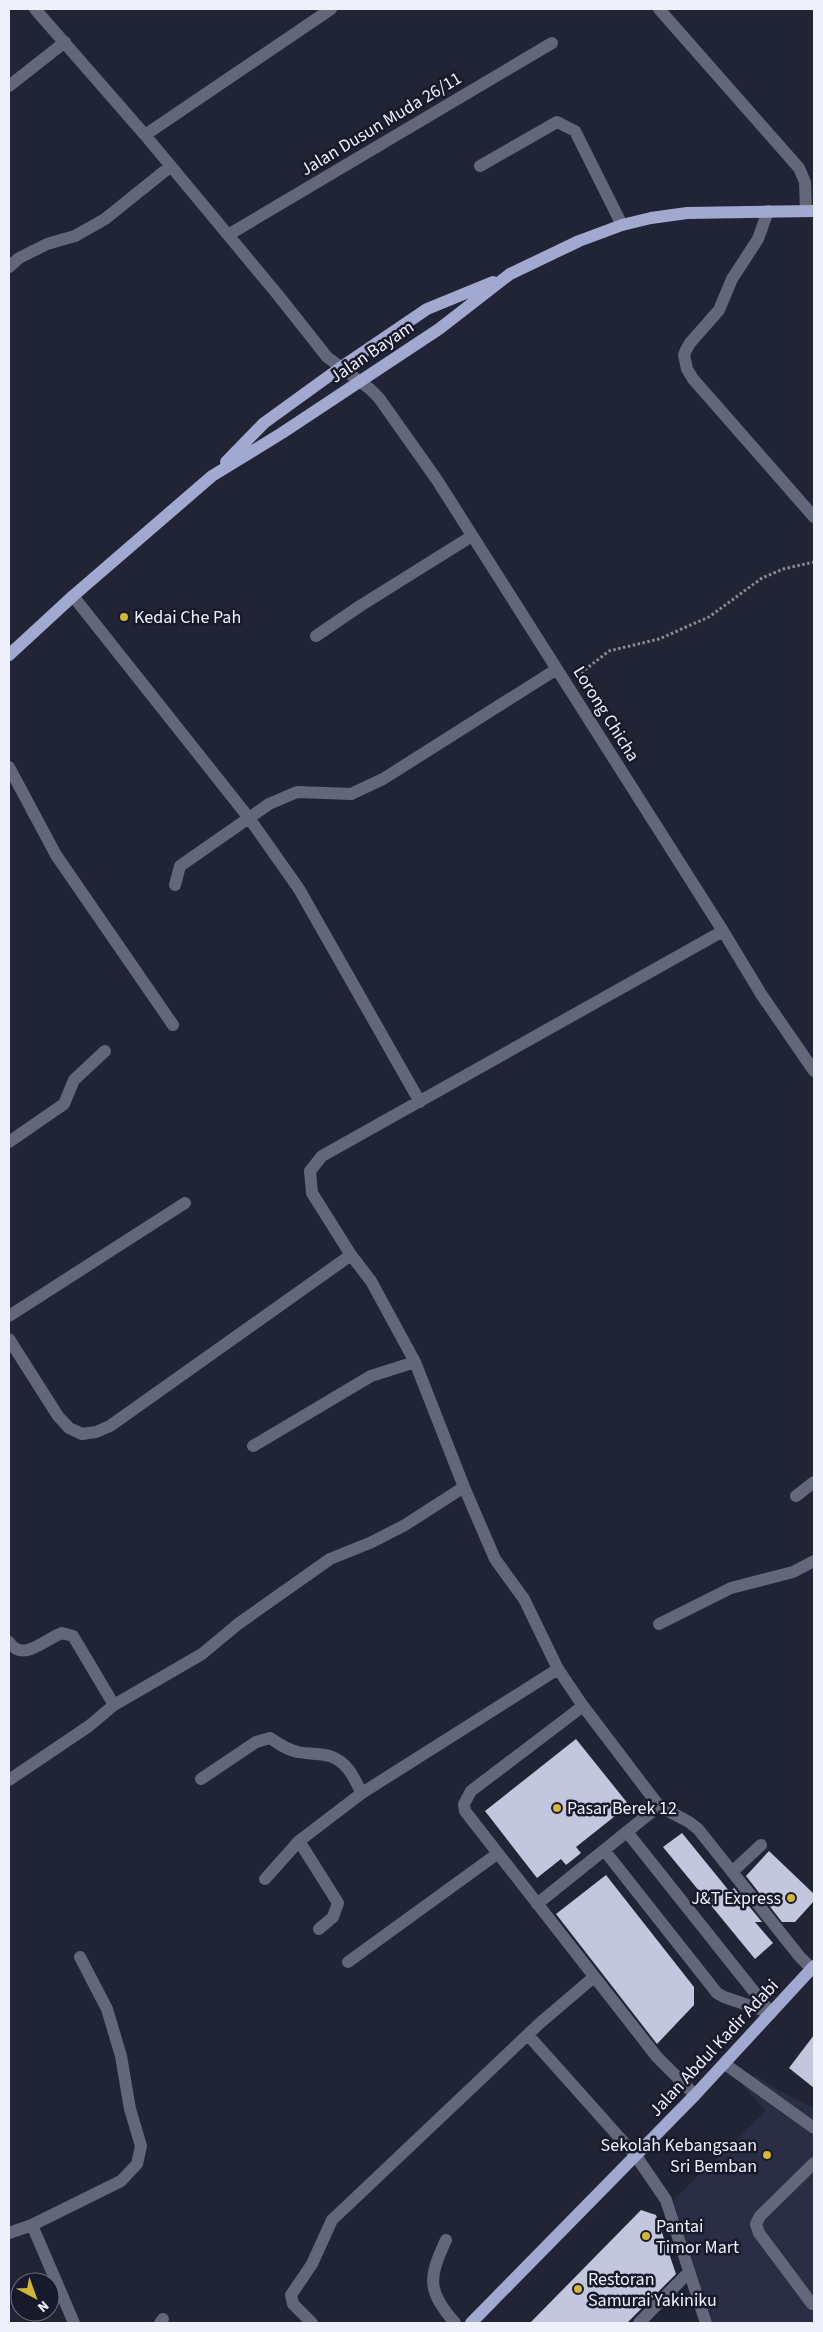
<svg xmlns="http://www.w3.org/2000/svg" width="823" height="2332" font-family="'Source Sans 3',sans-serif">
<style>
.built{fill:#2a2e45}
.building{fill:#c2c7de}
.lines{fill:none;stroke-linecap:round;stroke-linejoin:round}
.path{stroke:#878a98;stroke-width:3;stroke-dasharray:2.5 2.5;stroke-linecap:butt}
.minor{stroke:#63677a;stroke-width:12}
.major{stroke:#a1a9d1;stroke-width:12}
.poi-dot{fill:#d3b635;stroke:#171a2b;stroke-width:2}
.labels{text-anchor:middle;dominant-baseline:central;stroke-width:5;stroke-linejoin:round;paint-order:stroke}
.street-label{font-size:18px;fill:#eef0fc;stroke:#171a2b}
.poi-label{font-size:18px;fill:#eef0fc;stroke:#171a2b;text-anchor:start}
</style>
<rect width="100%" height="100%" fill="#212435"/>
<path class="built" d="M755 2075 779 2091 814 2108V2323H713L673 2200 766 2111 744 2087Z"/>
<path class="building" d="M576 1739 629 1805 576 1847 581 1853 566 1865 561 1859 537 1878 485 1811Z
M682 1833 730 1892 734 1888 762 1922H755L773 1943 755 1959 663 1847Z
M769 1851 814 1894V1901L795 1922H782L746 1876Z
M606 1875 694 1987V2005L657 2044 556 1914Z
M814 2035V2088L789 2068Z
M641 2210 656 2215 676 2274 627 2323H530Z"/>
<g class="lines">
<path class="path" d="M577 676 609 651 659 639 709 617 762 578 783 569 814 562"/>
<path class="minor" d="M35 9 145 135 278 295 327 357 370 389 379 398 437 480 723 931 761 994 814 1071
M659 9 799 168 805 182 806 211
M9 86 65 42
M145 135 331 9
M480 166 557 122 575 131 622 225
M768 211 758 239 732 279 719 310 690 343 686 350 684 355 687 369 693 379 814 517
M228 235 552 43
M9 267 19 258 47 244 75 236 105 219 171 166
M73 596 249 818 299 889 420 1102
M316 636 360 606 472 536
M9 767 56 855 173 1025
M175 885 180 866 269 804 297 792 351 794 383 779 557 669
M9 1142 64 1104 74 1080 105 1051
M9 1316 185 1203
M9 1339 58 1416 69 1428 82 1434 96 1432 110 1426 351 1255
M253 1446 371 1376 415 1362
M796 1496 814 1482
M659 1624 731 1588 793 1572 814 1561
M9 1642C23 1663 45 1639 62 1633L73 1636 114 1705
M583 1706 471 1791 464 1804 465 1811 657 2057 695 2095
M201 1779 256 1742 270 1738C279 1744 287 1750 298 1752 317 1756 333 1750 348 1769 354 1776 357 1785 362 1793
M9 1780 89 1726 114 1705 202 1654 238 1624 330 1559 372 1542 405 1525 464 1487
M659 1806 689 1822 698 1829 800 1957 814 1971
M627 1832 771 2013
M604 1850 717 1993 724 1997 771 2013
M732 1872 761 1845
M265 1879 299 1841
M537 1904 659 1806 583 1706 558 1669 524 1599 495 1559 464 1487 415 1362 371 1281 351 1255 312 1193 310 1171 322 1156 723 931
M319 1929 333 1917 338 1903 299 1841 362 1793 558 1669
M348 1962 497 1854
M528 2035 636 2156 666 2200 706 2323
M725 2064 814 2128
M32 2225 74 2323
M9 2233 32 2225 121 2181 137 2164 141 2146 130 2109 121 2056 107 2009 80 1957
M446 2240C428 2279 427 2290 455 2323
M812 2304 759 2233 756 2224 760 2216 814 2163
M160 2323 163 2319
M312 2323 293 2304 291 2295 312 2264 332 2220 540 2023 594 1977
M639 2323 689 2272"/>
<path class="major" d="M226 462 264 423 340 368 427 309 493 282
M9 655 73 596 212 476 282 433 439 329 510 274 579 241 622 225 651 218 687 213 814 211
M471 2323 695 2095 814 1966"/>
</g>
<g class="poi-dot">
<circle cx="124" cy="617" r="5"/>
<circle cx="557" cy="1808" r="5"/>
<circle cx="791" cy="1898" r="5"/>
<circle cx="767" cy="2155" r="5"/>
<circle cx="646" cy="2236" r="5"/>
<circle cx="578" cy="2289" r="5"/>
</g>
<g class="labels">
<g class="street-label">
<text transform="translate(381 124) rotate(-31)">Jalan Dusun Muda 26/11</text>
<text transform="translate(372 352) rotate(-34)">Jalan Bayam</text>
<text transform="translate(606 714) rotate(58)">Lorong Chicha</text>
<text transform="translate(714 2048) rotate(-47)">Jalan Abdul Kadir Adabi</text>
</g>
<g class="poi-label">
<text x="134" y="617">Kedai Che Pah</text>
<text x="567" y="1808">Pasar Berek 12</text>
<text x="781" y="1898" text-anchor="end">J&amp;T Express</text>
<text x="757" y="2145" text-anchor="end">Sekolah Kebangsaan<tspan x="757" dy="21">Sri Bemban</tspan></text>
<text x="656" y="2226">Pantai<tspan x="656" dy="21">Timor Mart</tspan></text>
<text x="588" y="2279">Restoran<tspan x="588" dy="21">Samurai Yakiniku</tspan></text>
</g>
</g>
<rect width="823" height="2332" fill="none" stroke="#eef0fc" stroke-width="20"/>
<g transform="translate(35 2297) rotate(139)"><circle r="24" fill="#171a2b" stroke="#6d707f"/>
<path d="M0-4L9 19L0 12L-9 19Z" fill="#d3b635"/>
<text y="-8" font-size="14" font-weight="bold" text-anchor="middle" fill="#eef0fc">N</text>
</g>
</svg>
